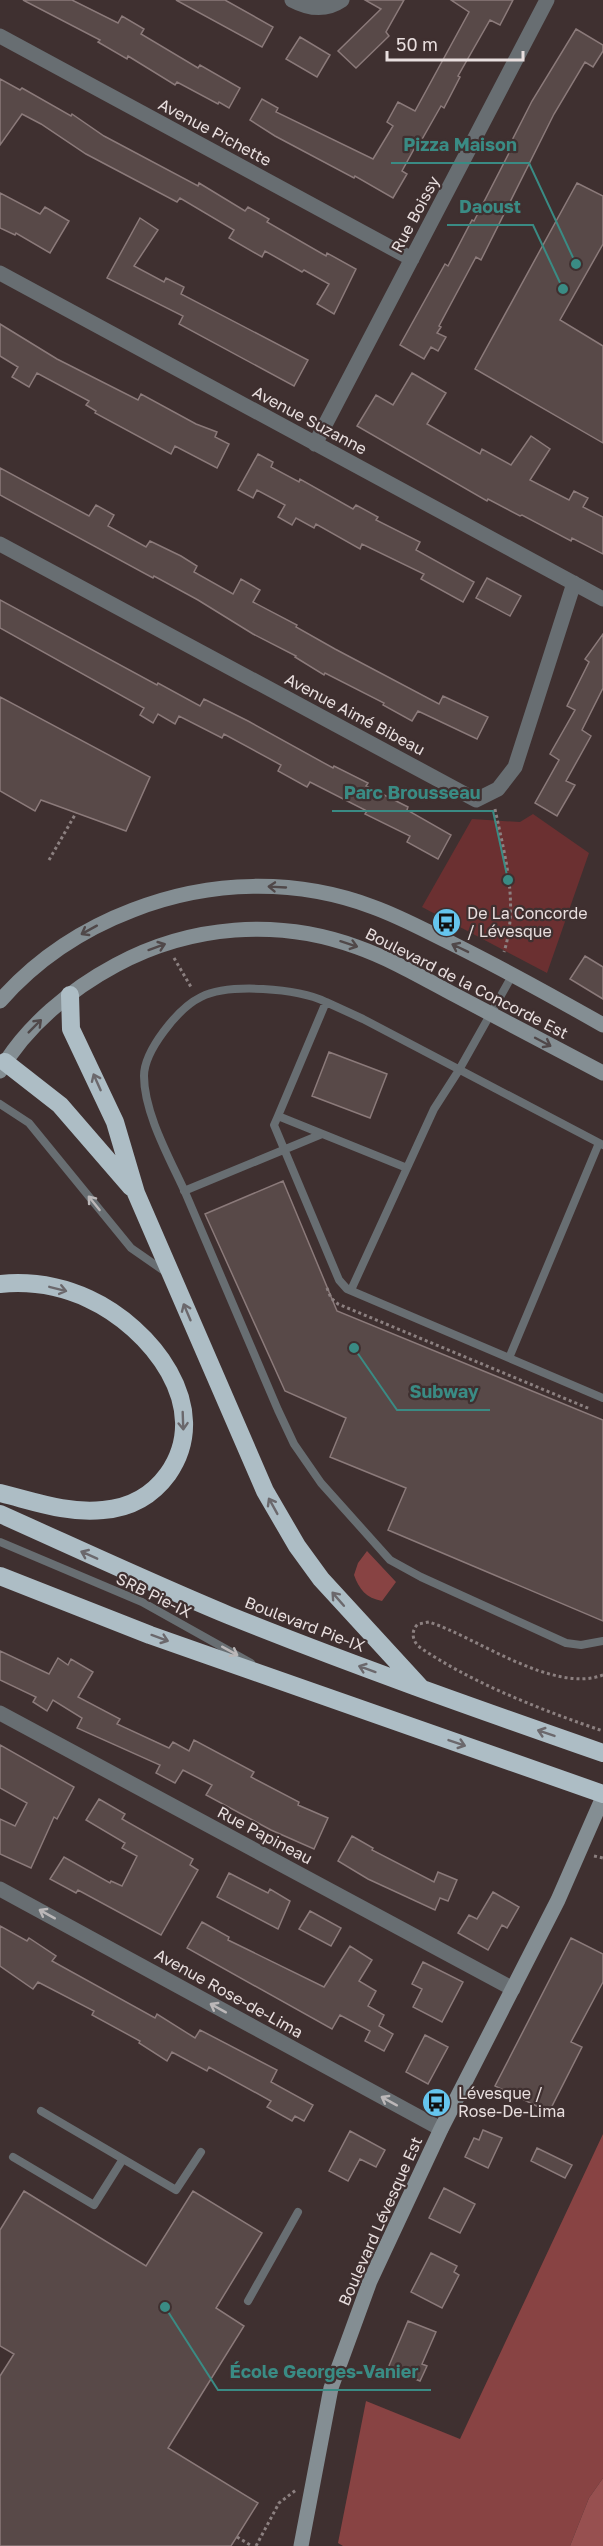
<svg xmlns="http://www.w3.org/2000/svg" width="603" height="2546" font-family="'Golos Text',sans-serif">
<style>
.green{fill:#6b3031}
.forest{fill:#884343}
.water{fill:#975050}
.building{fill:#584948;stroke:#8b7a7a;stroke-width:1.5}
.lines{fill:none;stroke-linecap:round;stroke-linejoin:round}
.path{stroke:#8c8080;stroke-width:3;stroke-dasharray:3 3;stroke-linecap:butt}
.lane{stroke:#686e72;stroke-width:8}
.street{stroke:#686e72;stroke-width:15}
.secondary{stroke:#848e93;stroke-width:15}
.highway{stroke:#adbdc5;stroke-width:18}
.oneway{stroke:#504849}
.oneway2{stroke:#6b686c}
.oneway3{stroke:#bbb7b8}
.labels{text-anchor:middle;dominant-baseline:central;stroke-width:4.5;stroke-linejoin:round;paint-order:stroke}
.street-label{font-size:16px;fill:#e8dede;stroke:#3f3030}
.poi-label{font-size:16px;fill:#e8dede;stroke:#3f3030;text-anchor:start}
.leader{fill:none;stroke:#3a8b84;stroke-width:2}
.callout-dot{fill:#3a8b84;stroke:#3f3030;stroke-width:2}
.callout-label{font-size:18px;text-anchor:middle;font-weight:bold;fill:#3a8b84;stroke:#3f3030;stroke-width:4.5;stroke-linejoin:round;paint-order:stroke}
</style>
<rect width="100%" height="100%" fill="#3f3030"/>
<path class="green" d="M533 814 589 853 547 973 422 907 472 819 520 822Z"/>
<path class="forest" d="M367 1551 396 1582 382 1601C366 1598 359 1589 354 1575L358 1563Z
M603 2134V2478L589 2498 570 2546H343L338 2543 366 2401 460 2439Z"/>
<path class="water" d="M603 2478V2546H570L589 2498Z"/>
<path class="building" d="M23 0H72L118 23 122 16 144 29 141 34 198 68 200 65 240 88 229 108 219 102 218 104 177 82 175 85 128 56 127 59 98 42 100 40Z
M176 0H225L273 27 262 47Z
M365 0H404L386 32 389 36 356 68 338 51 381 9Z
M451 0H513L500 25 490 20 458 76 460 77 444 108 441 106 421 141 419 140 402 171 407 174 393 198 355 176 354 178 275 136 250 120 262 99 278 108 276 112 373 159 393 126 387 122 398 102 415 111 469 12Z
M576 29 603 45V51L593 67 585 62 554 114 481 260 476 257 439 326 441 327 437 333 446 337 438 351 431 347 424 359 400 345 445 264 448 266 472 220 474 221 510 151 507 150 532 101Z
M300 37 330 55 317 77 286 59Z
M0 79 20 90 22 88 71 116 72 114 104 136 198 186 199 183 245 211 248 207 269 219 267 222 326 256 327 253 356 269 334 314 317 304 329 284 304 270 302 272 265 251 262 257 229 238 234 230 180 198 177 202 86 154 41 124 22 114 0 145Z
M577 183 603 196V244L560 320 603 346V443L475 369Z
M0 193 40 214 45 207 69 221 50 253 16 233 15 235 0 228Z
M140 218 158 230 134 266 164 282 166 278 184 287 181 294 308 360 294 386 179 324 183 316 107 278Z
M0 324 57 359 138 400 141 394 196 424 217 432 215 437 229 444 217 468 175 446 171 454 95 413 96 411 86 405 89 401 37 373 29 387 12 377 18 367 0 356Z
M412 373 446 393 427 424 480 454 482 449 511 465 531 436 550 449 530 480 569 500 574 491 588 498 583 507 603 517V554L572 538 571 541 522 515 520 516 488 499 487 501 357 426 376 395 393 405Z
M258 454 273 462 271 467 299 482 300 479 353 509 356 505 378 517 376 520 420 542 416 550 474 582 463 602 421 579 424 574 362 544 360 549 316 524 314 528 296 518 292 525 278 517 285 505 257 490 253 498 238 490Z
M0 468 89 516 96 505 114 515 108 526 146 547 150 541 181 556 197 566 194 572 233 594 241 579 260 590 253 602 297 625 296 627 335 649 439 704 443 696 488 717 477 739 418 711 412 721 383 705 384 703 325 673 324 675 295 657 296 656 253 634 198 600 154 576 153 578 0 495Z
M487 578 521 596 510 616 476 598Z
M0 600 157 685 158 683 200 706 204 699 248 721 333 768 334 766 368 783 366 786 408 807 407 810 451 835 438 859 407 842 410 836 365 814 367 811 310 782 307 787 278 771 281 765 224 734 222 738 179 716 175 724 158 714 153 723 140 715 144 708 0 628Z
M603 634V688L582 730 591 736 566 781 575 785 557 816 535 803 559 760 550 754 575 710 567 706 589 662 585 659Z
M0 697 150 777 126 831 41 800 35 811 0 791Z
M585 956 603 967V999L570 979Z
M329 1052 387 1074 370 1118 312 1096Z
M283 1181 337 1311 603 1420V1621L388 1530 406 1488 330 1457 346 1418 285 1391 205 1214Z
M0 1651 49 1674 58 1658 68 1665 71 1659 93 1672 78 1697 120 1719 117 1724 169 1748 173 1742 189 1751 194 1740 254 1772 251 1777 299 1802 298 1805 328 1818 314 1849 271 1830 206 1795 212 1785 183 1770 175 1783 156 1773 160 1765 77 1728 82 1718 53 1700 47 1711 33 1702 36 1697 0 1680Z
M0 1745 74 1787 57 1819 54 1817 31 1868 0 1854V1819L15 1826 27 1803 0 1788Z
M99 1799 125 1814 122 1819 193 1859 190 1865 198 1870 161 1935 78 1890 76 1893 50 1879 64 1857 110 1883 111 1881 122 1886 137 1856 122 1848 125 1843 86 1820Z
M352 1836 373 1848 372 1850 434 1882 438 1872 457 1880 448 1901 440 1898 435 1910 368 1879 338 1861Z
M229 1873 268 1893 270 1889 290 1901 278 1929 217 1897Z
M493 1892 519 1907 507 1928 502 1925 488 1950 458 1933 469 1915 477 1919Z
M310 1911 341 1928 331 1946 299 1929Z
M202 1922 229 1937 228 1940 324 1987 350 1946 372 1960 359 1981 376 1991 368 2006 384 2015 379 2026 393 2034 384 2051 365 2041 370 2031 340 2015 332 2029 187 1948Z
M0 1926 27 1941 29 1938 56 1956 52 1961 155 2018 157 2014 195 2038 200 2030 277 2070 271 2082 313 2105 304 2121 295 2116 292 2121 267 2107 271 2101 209 2067 207 2071 172 2052 167 2061 139 2043 140 2041 92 2015 94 2011 38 1982 33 1989 0 1966Z
M571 1938 603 1954V1982L571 2042 582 2047 549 2112 495 2086Z
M423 1962 463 1982 442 2022 413 2007 422 1989 412 1984Z
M425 2035 448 2047 428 2084 406 2072Z
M483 2130 502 2138 488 2168 465 2157 474 2138 479 2140Z
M350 2131 385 2150 376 2167 360 2159 348 2181 329 2171Z
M537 2148 572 2165 565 2178 531 2161Z
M444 2188 475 2204 460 2233 429 2218Z
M24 2191 146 2266 193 2191 262 2233 216 2308 244 2326 168 2448 258 2503 231 2546H0V2376L14 2354 0 2346V2230Z
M431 2253 457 2266 454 2272 459 2275 442 2308 411 2292Z
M408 2321 436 2332 422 2364 427 2366 420 2381 388 2368Z"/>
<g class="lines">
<path class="path" d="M495 809C505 857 519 904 504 952
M49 860 76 813
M174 958 191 987
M327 1288 331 1298 338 1304 590 1409
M603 1675C553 1694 476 1637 429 1622L418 1624C411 1631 412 1639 418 1646 469 1682 544 1711 603 1731
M594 1856 603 1858
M237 2537 252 2546
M256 2546 279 2503 296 2490"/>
<path class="lane" d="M326 1002C297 988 229 983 201 997 178 1008 144 1051 144 1076 144 1113 170 1159 185 1192 216 1265 247 1338 278 1410L294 1444 321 1483 390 1560 421 1577 566 1643 581 1645 603 1641
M0 1104 29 1123 131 1248 167 1273
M278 1116 274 1125 339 1280 347 1289 603 1398
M407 1168 278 1116 326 1002 363 1019 603 1145
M184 1191 322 1134
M351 1290 434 1109 459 1070 513 974
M509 1358 599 1143
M0 1542 142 1602 251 1663
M41 2111 176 2190 201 2152
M13 2157 94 2205 123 2159
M248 2301 298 2212"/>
<path class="street" d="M292 0C309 9 326 11 342 0
M0 36 412 259
M0 273 603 599
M315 444 547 0
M0 544 476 800 498 789 515 767 574 583
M0 1713 513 1989
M0 1889 441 2129"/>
<path class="secondary" d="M0 1001C36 960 83 929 133 910 210 880 296 878 373 907 401 917 428 932 455 945 505 970 554 997 603 1025
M0 1071C26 1026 71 989 116 965 190 925 278 918 357 947 391 959 423 978 455 995 504 1021 554 1047 603 1073
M301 2546 331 2388 370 2281 441 2129 558 1900 603 1797"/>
<path class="highway" d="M70 995 71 1029 115 1122 136 1193 265 1491 297 1546 321 1579 422 1689
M5 1062 60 1105 131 1187
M0 1284C30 1281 61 1286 89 1299 150 1327 215 1407 168 1474 152 1496 129 1508 103 1510 68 1514 33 1501 0 1493
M0 1514C76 1548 151 1583 228 1615 352 1665 477 1709 603 1753
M0 1576 150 1635 603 1794"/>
</g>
<defs><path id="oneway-shaft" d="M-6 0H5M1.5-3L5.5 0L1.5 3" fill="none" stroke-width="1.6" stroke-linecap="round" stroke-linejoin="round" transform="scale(1.5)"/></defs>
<g class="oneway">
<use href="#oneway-shaft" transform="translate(277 887) rotate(-177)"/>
<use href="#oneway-shaft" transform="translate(89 930) rotate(151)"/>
<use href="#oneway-shaft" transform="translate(349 944) rotate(18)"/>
<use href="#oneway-shaft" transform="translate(157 947) rotate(-20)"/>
<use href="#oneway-shaft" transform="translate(460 948) rotate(-154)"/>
<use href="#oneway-shaft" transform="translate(35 1026) rotate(-45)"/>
<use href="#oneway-shaft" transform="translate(543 1042) rotate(28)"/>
</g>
<g class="oneway2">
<use href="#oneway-shaft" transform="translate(97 1082) rotate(-114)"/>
<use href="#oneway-shaft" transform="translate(58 1289) rotate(14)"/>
<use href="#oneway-shaft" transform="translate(187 1312) rotate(-113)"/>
<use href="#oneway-shaft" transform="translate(183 1421) rotate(88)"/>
<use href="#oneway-shaft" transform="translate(273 1506) rotate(-119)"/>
<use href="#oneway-shaft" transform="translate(89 1555) rotate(-156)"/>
<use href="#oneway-shaft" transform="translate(338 1599) rotate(-131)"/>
<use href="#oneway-shaft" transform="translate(160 1638) rotate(20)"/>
<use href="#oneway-shaft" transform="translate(367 1669) rotate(-160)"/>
<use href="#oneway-shaft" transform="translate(546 1733) rotate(-161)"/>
<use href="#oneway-shaft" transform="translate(457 1743) rotate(19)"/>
</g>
<g class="oneway3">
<use href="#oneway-shaft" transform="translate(94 1203) rotate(-129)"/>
<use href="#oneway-shaft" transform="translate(230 1651) rotate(29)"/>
<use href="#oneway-shaft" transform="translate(47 1914) rotate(-151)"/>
<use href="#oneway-shaft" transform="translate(218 2008) rotate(-151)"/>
<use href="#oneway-shaft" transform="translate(389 2101) rotate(-151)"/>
</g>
<defs>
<symbol id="bus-disc" viewBox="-11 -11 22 22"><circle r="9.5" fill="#65c5ee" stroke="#3f3030"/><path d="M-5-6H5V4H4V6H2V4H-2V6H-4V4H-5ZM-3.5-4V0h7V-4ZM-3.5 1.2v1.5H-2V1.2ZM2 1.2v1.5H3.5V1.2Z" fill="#111"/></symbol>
</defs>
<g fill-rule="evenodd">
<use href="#bus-disc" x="430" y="906" width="33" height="33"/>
<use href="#bus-disc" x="420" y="2086" width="33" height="33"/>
</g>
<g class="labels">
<g class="street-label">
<text transform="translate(215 132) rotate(28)">Avenue Pichette</text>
<text transform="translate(415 214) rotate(-62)">Rue Boissy</text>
<text transform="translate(310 420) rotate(28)">Avenue Suzanne</text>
<text transform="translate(355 714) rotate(28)">Avenue Aimé Bibeau</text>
<text transform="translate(467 983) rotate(27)">Boulevard de la Concorde Est</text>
<text transform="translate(154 1595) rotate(26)">SRB Pie-IX</text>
<text transform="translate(305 1624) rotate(21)">Boulevard Pie-IX</text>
<text transform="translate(265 1835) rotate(28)">Rue Papineau</text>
<text transform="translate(229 1993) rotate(29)">Avenue Rose-de-Lima</text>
<text transform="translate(380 2221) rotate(-66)">Boulevard Lévesque Est</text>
</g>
<g class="poi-label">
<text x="467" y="913">De La Concorde<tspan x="467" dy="18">/ Lévesque</tspan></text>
<text x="458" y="2093">Lévesque /<tspan x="458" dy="18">Rose-De-Lima</tspan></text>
</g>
</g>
<path class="leader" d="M576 264L529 163H391M563 289L533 225H447M508 880L493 811H332M354 1348L397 1410H490M165 2307L218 2390H431"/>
<g class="callout-dot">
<circle cx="576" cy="264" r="6"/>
<circle cx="563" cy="289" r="6"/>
<circle cx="508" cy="880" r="6"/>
<circle cx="354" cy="1348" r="6"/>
<circle cx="165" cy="2307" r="6"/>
</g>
<g class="callout-label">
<text x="460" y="151">Pizza Maison</text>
<text x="490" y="213">Daoust</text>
<text x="412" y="799">Parc Brousseau</text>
<text x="444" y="1398">Subway</text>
<text x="324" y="2378">École Georges-Vanier</text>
</g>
<path d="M387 51v9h136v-9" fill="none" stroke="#e8dede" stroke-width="3"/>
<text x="396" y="51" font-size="18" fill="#e8dede" stroke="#3f3030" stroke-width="4.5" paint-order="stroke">50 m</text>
</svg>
